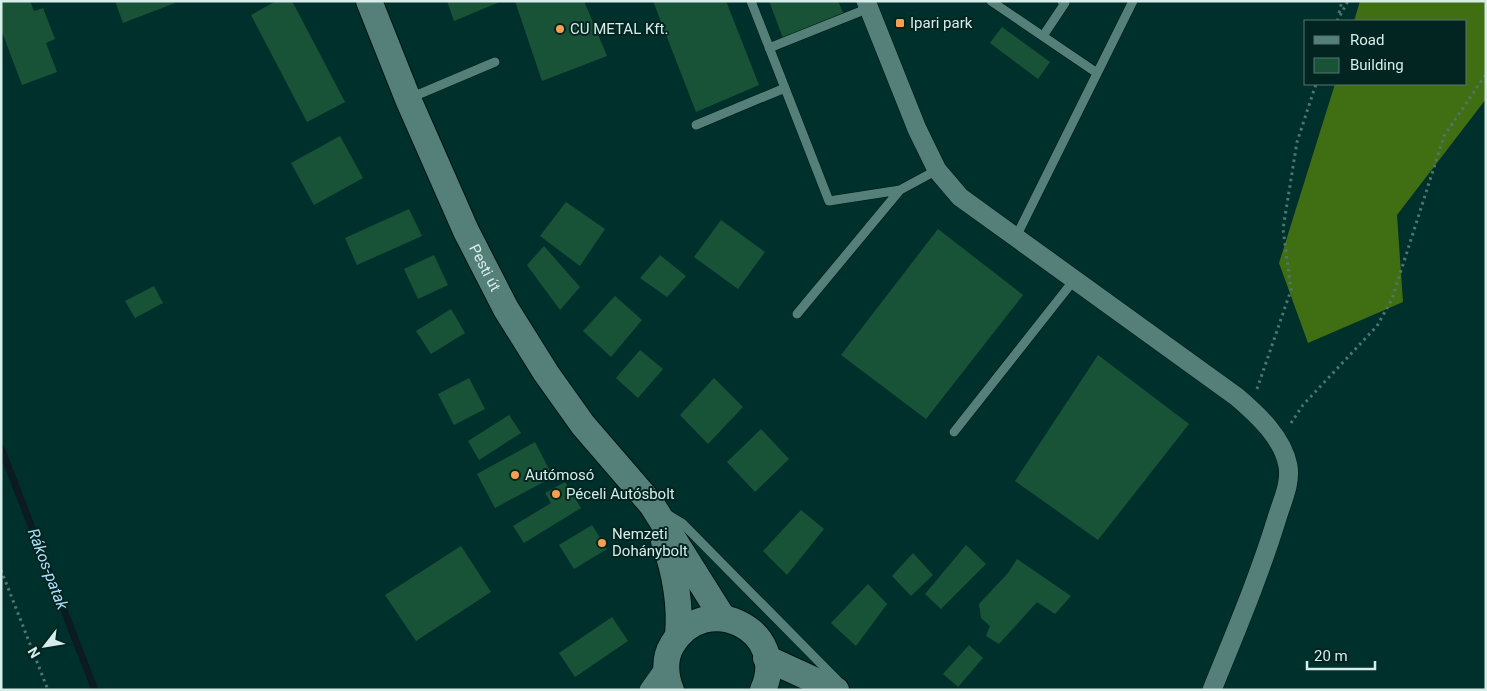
<svg xmlns="http://www.w3.org/2000/svg" width="1487" height="691" font-family="Roboto,sans-serif">
<style>
.forest{fill:#406e13}
.lines{fill:none;stroke-linecap:round;stroke-linejoin:round}
.stream{stroke:#0c1a22;stroke-width:7}
.building{fill:#195337}
.service-casing{stroke:#011512;stroke-width:10}
.minor-casing{stroke:#011512;stroke-width:20}
.secondary-casing{stroke:#011512;stroke-width:28}
.path{stroke:#4e7570;stroke-width:3;stroke-dasharray:2.5 4;stroke-linecap:butt}
.service{stroke:#548079;stroke-width:9}
.minor{stroke:#548079;stroke-width:19}
.secondary{stroke:#548079;stroke-width:26}
.poi-dot{fill:#fb9e50;stroke:#022521;stroke-width:2}
.labels{text-anchor:middle;dominant-baseline:central;stroke-width:4;stroke-linejoin:round;paint-order:stroke}
.poi-label{font-size:15px;fill:#d6ede9;stroke:#022521;text-anchor:start}
.street-label{font-size:15px;fill:#d6ede9;stroke:#022521}
.water-label{font-size:16px;font-style:italic;fill:#aedefa;stroke:#022521}
</style>
<rect width="100%" height="100%" fill="#00302b"/>
<path class="forest" d="M1360 1H1486V99L1397 215 1403 302 1308 343 1279 263 1335 84H1466V21H1354Z"/>
<g class="lines">
<path class="stream" d="M1 448 95 690"/>
</g>
<path class="building" d="M1 1H30L34 11 43 8 55 39 46 43 57 72 22 85 1 29Z
M115 1H174L175 3 123 23Z
M276 1H292L345 102 307 122 251 15Z
M447 1H502L454 21Z
M515 1H584L607 56 542 81Z
M653 1H726L759 85 696 112Z
M769 1H838L843 13 783 38Z
M1002 27 1050 62 1038 79 990 43Z
M340 136 363 178 314 205 291 163Z
M566 202 605 229 580 266 540 236Z
M409 209 422 236 357 265 345 238Z
M721 220 765 252 738 289 694 257Z
M938 229 1023 295 926 419 841 355Z
M544 246 580 287 560 310 527 265Z
M434 255 448 285 418 299 404 269Z
M660 255 686 276 667 297 640 278Z
M154 286 163 303 135 318 125 301Z
M615 296 642 320 611 357 583 331Z
M451 309 465 333 431 354 416 331Z
M640 350 663 369 638 398 616 378Z
M1098 355 1189 424 1098 540 1015 481Z
M469 378 485 409 454 425 438 394Z
M714 378 743 407 708 444 680 415Z
M509 415 521 433 479 460 468 441Z
M761 429 789 459 755 492 727 462Z
M535 442 553 477 495 508 477 474Z
M565 482 581 508 524 543 513 526 551 503 545 493Z
M801 510 824 529 787 575 763 551Z
M592 525 607 549 574 569 559 545Z
M966 545 986 564 941 609 925 594Z
M461 546 491 592 416 641 385 595Z
M913 553 933 575 911 596 892 576Z
M1017 559 1071 596 1055 614 1037 602 999 644 986 636 990 626 981 618 979 604 1008 573Z
M868 584 887 604 856 646 831 623Z
M612 617 628 641 575 677 559 653Z
M969 645 983 658 958 687 943 674Z"/>
<g class="lines">
<defs>
<path id="service" d="M751 1 829 201 900 190 937 170
M991 1 1097 73
M1043 36 1065 3 1062 1
M769 48 869 8
M410 98 495 62
M696 125 785 88
M1016 237 1133 1
M797 314 900 190
M954 432 1074 280
M667 514 682 523 838 681"/>
<path id="minor" d="M866 1 917 129 937 170 960 197 1237 397C1258 415 1283 438 1288 466 1291 484 1282 501 1277 518 1259 577 1235 633 1212 690
M649 690 666 666"/>
<g id="secondary">
<path id="s1" d="M369 1 408 99 466 231 506 309 546 373 583 425 652 505 723 618"/>
<path d="M664 541C675 572 681 603 678 636"/>
<path d="M766 658 836 690"/>
<path d="M671 690C665 676 664 658 672 645 706 588 790 631 763 690"/>
</g>
</defs>
<use href="#service" class="service-casing"/>
<use href="#minor" class="minor-casing"/>
<use href="#secondary" class="secondary-casing"/>
<path class="path" d="M1339 13 1342 1
M1337 21 1348 1
M1257 389 1291 290 1283 229 1297 142 1316 84
M1291 423 1303 405 1377 326 1392 299 1444 136 1486 74
M1 570 48 690"/>
<use href="#service" class="service"/>
<use href="#minor" class="minor"/>
<use href="#secondary" class="secondary"/>
</g>
<g class="poi-dot">
<rect x="895" y="18" width="10" height="10" rx="2.5"/>
<circle cx="560" cy="29" r="5"/>
<circle cx="515" cy="475" r="5"/>
<circle cx="556" cy="494" r="5"/>
<circle cx="602" cy="543" r="5"/>
</g>
<g class="labels">
<g class="poi-label">
<text x="910" y="23">Ipari park</text>
<text x="570" y="29">CU METAL Kft.</text>
<text x="525" y="475">Autómosó</text>
<text x="566" y="494">Péceli Autósbolt</text>
<text x="612" y="534">Nemzeti<tspan x="612" dy="17">Dohánybolt</tspan></text>
</g>
<g class="street-label">
<text stroke="none"><textPath href="#s1" startOffset="291">Pesti út</textPath></text>
</g>
<g class="water-label">
<text transform="translate(48 569) rotate(69)">Rákos-patak</text>
</g>
</g>
<rect width="1487" height="691" fill="none" stroke="#d6ede9" stroke-width="5"/>
<rect x="1304" y="20" width="162" height="65" fill="#022521" stroke="#577571"/>
<rect x="1314" y="36" width="25" height="8" fill="#548079" stroke="#577571"/>
<text x="1350" y="45" font-size="15" fill="#d6ede9">Road</text>
<rect x="1314" y="58" width="25" height="15" fill="#195337" stroke="#577571"/>
<text x="1350" y="70" font-size="15" fill="#d6ede9">Building</text>
<g transform="translate(45 646) rotate(239)" stroke="#022521" stroke-width="4" paint-order="stroke">
<path d="M0-4L9 19L0 12L-9 19Z" fill="#d6ede9"/>
<text y="-8" font-size="14" font-weight="bold" text-anchor="middle" fill="#d6ede9">N</text>
</g>
<path d="M1307 661v8h68v-8" fill="none" stroke="#d6ede9" stroke-width="2.5"/>
<text x="1314" y="661" font-size="15" fill="#d6ede9" stroke="#022521" stroke-width="4" paint-order="stroke">20 m</text>
</svg>
